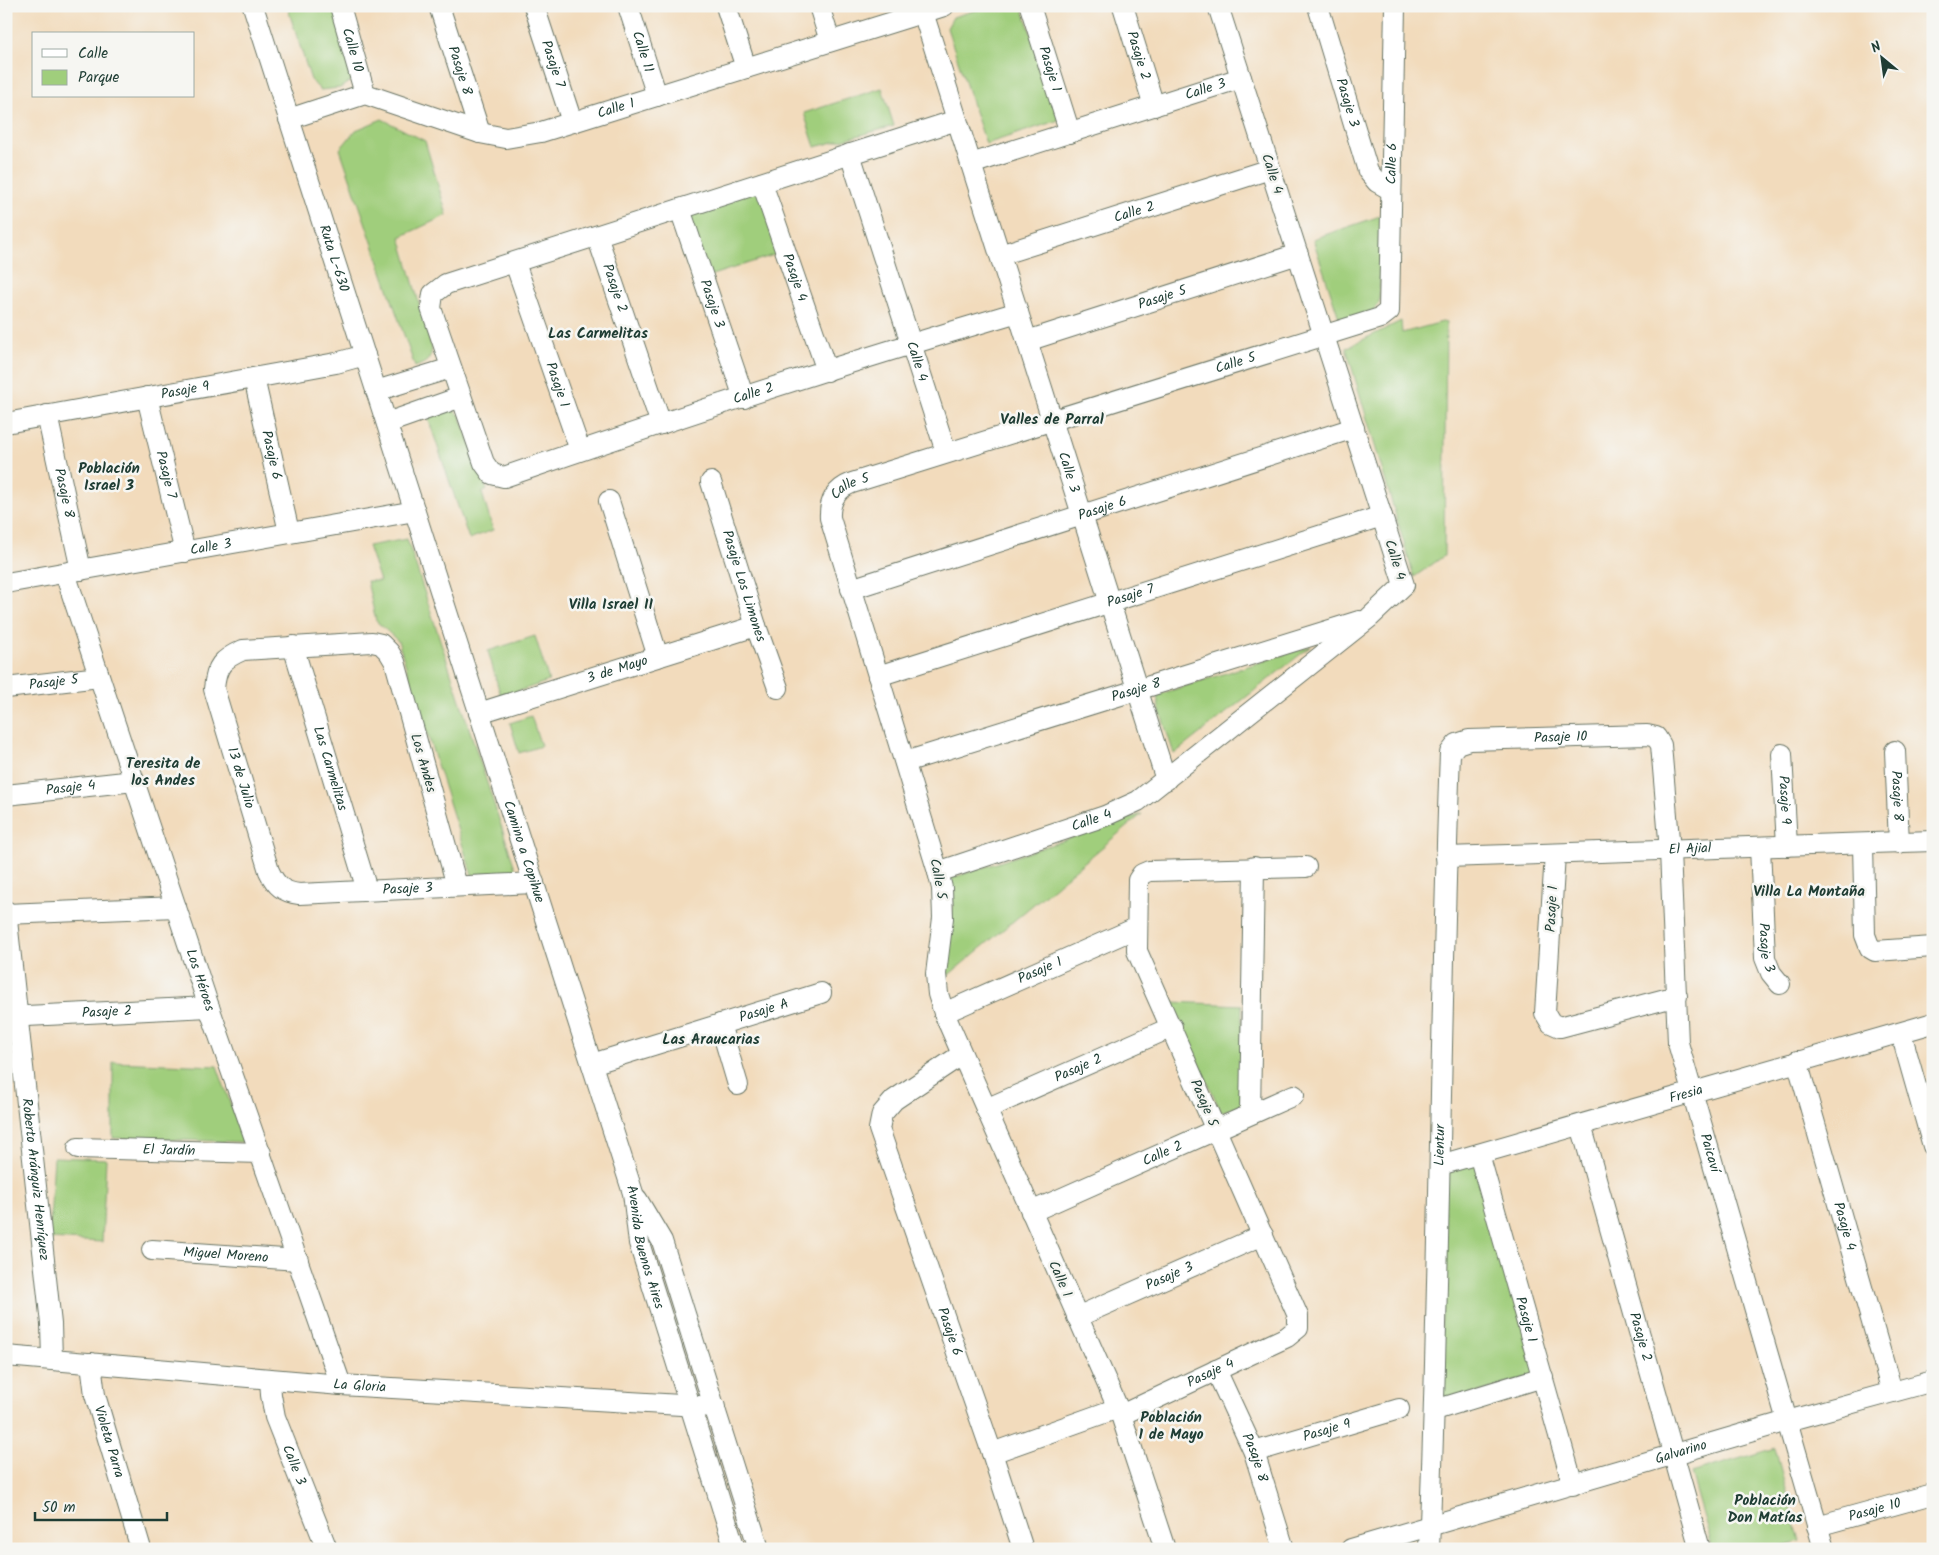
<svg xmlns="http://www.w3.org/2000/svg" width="1939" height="1555" font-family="Kalam,sans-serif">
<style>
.green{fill:#a0ce7c;stroke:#608658}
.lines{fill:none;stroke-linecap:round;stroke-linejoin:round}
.minor-casing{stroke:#697464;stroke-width:22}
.minor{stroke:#fff;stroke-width:20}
.labels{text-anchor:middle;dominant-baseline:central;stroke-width:5;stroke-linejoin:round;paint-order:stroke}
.street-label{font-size:14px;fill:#1f3d34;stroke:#f6f6f2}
.neighbourhood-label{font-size:15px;font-weight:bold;fill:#1f3d34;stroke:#f6f6f2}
</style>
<rect width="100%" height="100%" fill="#f6f6f2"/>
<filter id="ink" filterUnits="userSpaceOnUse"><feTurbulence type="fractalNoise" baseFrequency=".02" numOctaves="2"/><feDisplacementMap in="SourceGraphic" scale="10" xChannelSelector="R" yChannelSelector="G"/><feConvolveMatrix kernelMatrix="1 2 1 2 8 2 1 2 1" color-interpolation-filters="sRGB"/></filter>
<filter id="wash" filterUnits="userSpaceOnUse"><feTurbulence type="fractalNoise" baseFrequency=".0096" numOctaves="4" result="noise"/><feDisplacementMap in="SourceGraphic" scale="20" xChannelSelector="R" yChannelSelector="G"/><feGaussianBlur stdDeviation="1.12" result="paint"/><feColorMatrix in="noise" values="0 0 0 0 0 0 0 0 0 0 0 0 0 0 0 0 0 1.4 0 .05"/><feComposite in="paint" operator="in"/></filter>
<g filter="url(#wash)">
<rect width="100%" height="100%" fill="#f2dbbc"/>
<path class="green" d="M287 6H335L356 77 340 88 320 90 311 80Z
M990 6H1022L1059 120 986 144 947 28 953 17Z
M882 88 894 126 815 147 804 113Z
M382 119 425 141 447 215 400 237 432 348C431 360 426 363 415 367L340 149 356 130Z
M760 188 780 253 709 276 687 213Z
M1383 215 1379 303 1372 312 1340 321 1313 239Z
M1401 321 1402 333 1446 321 1444 556 1414 577 1346 348Z
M453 410 460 415 487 490 482 493 493 530 469 539 428 418Z
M407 539 516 871 472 875 398 641 376 621 367 581H380L368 546Z
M535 636 549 681 501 697 488 651Z
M1311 646 1174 754 1159 708 1157 695Z
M531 716 541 746 519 753 510 723Z
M1142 814 945 978 953 903 949 879Z
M1172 1002 1242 1005 1241 1105 1221 1112Z
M113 1062 217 1066 244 1142 113 1138Z
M54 1157 106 1159 102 1242 49 1239Z
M1476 1160 1538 1374 1440 1404 1445 1169Z
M1775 1448 1800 1541 1770 1549H1713L1691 1473Z"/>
</g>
<g filter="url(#ink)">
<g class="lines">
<defs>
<g id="minor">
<path id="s1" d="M253 6 633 1193 639 1243 735 1549"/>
<path id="s2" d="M340 6 365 94"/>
<path id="s3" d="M439 6 480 133"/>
<path id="s4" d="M534 6 572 122"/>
<path id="s5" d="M628 6 657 96"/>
<path d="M726 6 746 68"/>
<path d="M819 6 830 41"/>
<path id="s6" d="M921 6 1166 780"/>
<path id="s7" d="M1030 6 1070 133"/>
<path id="s8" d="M1123 6 1154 106"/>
<path id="s9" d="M1318 6 1368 171 1377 182 1391 190"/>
<path id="s10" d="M289 119 365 94 480 133 506 138 541 132 944 6"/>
<path id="s11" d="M957 120 446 284 433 294 431 308 484 463 492 474 504 477C674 418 845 363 1018 312"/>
<path id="s12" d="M850 154 946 452"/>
<path id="s13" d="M971 164 1241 78"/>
<path id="s14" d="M762 183 827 371"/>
<path id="s15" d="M680 209 744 398"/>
<path id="s16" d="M597 236 661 424"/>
<path id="s17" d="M1000 255 1270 169"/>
<path id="s18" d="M515 263 580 450"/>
<path id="s19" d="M1027 341 1298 254"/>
<path id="s20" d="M254 378 289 532"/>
<path d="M376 391 451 368"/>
<path id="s21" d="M147 397 185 552"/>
<path id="s22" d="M47 415 81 570"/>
<path id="s23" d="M6 423 336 363 365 355"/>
<path d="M387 423 461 397"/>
<path id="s24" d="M711 482 756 626 778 688"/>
<path d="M609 501 658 657"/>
<path id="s25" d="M65 573 209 1007 341 1385"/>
<path id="s26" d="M6 583 415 511"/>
<path id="s27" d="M851 589 1354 428"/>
<path id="s28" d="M293 646 367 890"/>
<path id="s29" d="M878 676 1382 516"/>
<path id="s30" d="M6 688 99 677"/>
<path id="s31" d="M479 713 756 626"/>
<path id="s32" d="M1895 751 1899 843"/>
<path id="s33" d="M1782 754 1787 846"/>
<path id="s34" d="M905 762 1359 621"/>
<path id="s35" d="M6 795 134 781"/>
<path d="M1863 844 1865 935 1870 948 1875 951 1933 947"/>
<path id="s36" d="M1760 847 1765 958 1771 973 1780 984"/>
<path d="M1555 854 1545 1013 1551 1023 1560 1027 1677 996"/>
<path id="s37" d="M1446 857 1933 841"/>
<path id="s38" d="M938 872 1105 816 1138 801 1369 618 1404 585 1218 6"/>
<path id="s39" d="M457 886 395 662 389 652 381 644 372 642 243 650C222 659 216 666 214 689L269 871C276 886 283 892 299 894L534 883"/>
<path id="s40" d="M6 911 51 1324 52 1360"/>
<path d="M6 914 176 907"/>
<path id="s41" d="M944 1013 1136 928"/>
<path id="s42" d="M6 1017 209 1007"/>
<path d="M720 1024 738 1085"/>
<path d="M1901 1033 1933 1146"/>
<path id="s43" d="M961 1055 894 1100 882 1114 879 1129 992 1453 1023 1549"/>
<path id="s44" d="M1797 1061 1892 1392"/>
<path id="s45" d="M592 1064 821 993"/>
<path id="s46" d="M986 1109 1172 1027"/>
<path d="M1250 1114 1254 867"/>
<path id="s47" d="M1581 1125 1700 1549"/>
<path id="s48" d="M78 1148 261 1153"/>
<path id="s49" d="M1479 1154 1573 1485"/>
<path id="s50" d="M1440 1165 1933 1023"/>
<path d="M637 1199 662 1241 759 1549"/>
<path id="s51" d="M1031 1212 1294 1095"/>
<path id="s52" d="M152 1250 298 1260"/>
<path id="s53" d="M1077 1317 1263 1235"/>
<path id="s54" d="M6 1356 341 1385 715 1407"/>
<path id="s55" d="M91 1363 95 1395 141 1549"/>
<path id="s56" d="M1216 1370 1254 1452 1284 1549"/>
<path id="s57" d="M270 1379 271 1395 275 1417 327 1549"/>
<path d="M1435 1410 1543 1377"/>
<path id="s58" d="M1121 1415 1287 1337 1298 1328V1316L1137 951 1138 880 1142 874 1149 871 1306 867"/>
<path id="s59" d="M1254 1452 1399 1409"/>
<path d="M992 1453 1118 1408"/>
<path id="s60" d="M1817 1526 1933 1494"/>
<path id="s61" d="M1165 1549 1121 1415 944 1013 938 994 936 974 943 918 942 888 938 872 830 518C829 501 836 489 852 483L1380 318 1389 311 1395 6"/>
<path id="s62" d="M1351 1549 1787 1421 1933 1381"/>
<path id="s63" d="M1429 1549C1440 1284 1440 1018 1450 753L1457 744 1469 740 1647 735 1656 737 1661 745 1670 851 1678 1043 1824 1549"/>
</g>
</defs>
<use href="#minor" class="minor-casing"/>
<use href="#minor" class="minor"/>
</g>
</g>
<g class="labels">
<g class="street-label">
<text stroke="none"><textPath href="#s2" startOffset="46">Calle 10</textPath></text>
<text stroke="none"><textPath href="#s5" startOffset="48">Calle 11</textPath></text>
<text stroke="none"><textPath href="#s8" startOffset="52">Pasaje 2</textPath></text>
<text stroke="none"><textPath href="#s4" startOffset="61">Pasaje 7</textPath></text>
<text stroke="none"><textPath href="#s3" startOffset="68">Pasaje 8</textPath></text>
<text stroke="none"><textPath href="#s7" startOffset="66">Pasaje 1</textPath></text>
<text stroke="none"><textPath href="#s13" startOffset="246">Calle 3</textPath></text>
<text stroke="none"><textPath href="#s9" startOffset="101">Pasaje 3</textPath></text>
<text stroke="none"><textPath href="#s10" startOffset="342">Calle 1</textPath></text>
<text stroke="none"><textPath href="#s61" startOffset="1850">Calle 6</textPath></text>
<text transform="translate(1272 174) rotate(72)">Calle 4</text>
<text stroke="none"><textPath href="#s17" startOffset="141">Calle 2</textPath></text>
<text stroke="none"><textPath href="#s1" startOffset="265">Ruta L-630</textPath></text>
<text stroke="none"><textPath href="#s14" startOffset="100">Pasaje 4</textPath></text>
<text stroke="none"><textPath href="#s16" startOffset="55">Pasaje 2</textPath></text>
<text stroke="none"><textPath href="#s19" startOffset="142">Pasaje 5</textPath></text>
<text stroke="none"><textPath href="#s15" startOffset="100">Pasaje 3</textPath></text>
<text stroke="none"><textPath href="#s12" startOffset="218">Calle 4</textPath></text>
<text stroke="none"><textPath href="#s61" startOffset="1540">Calle 5</textPath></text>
<text stroke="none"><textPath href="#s18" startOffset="129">Pasaje 1</textPath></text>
<text stroke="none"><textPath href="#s23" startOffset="182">Pasaje 9</textPath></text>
<text stroke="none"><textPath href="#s11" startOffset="1020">Calle 2</textPath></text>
<text stroke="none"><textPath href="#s20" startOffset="79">Pasaje 6</textPath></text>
<text stroke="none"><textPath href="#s6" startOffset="489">Calle 3</textPath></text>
<text stroke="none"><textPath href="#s21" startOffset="80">Pasaje 7</textPath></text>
<text stroke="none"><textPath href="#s61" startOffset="1135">Calle 5</textPath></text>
<text stroke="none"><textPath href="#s22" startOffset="80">Pasaje 8</textPath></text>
<text stroke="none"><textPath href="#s27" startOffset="264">Pasaje 6</textPath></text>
<text stroke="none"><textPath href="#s26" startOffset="208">Calle 3</textPath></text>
<text transform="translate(1395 560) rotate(73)">Calle 4</text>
<text stroke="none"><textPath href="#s24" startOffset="109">Pasaje Los Limones</textPath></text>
<text stroke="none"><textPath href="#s29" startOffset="265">Pasaje 7</textPath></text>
<text stroke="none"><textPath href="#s31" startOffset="145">3 de Mayo</textPath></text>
<text stroke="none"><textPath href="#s30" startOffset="48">Pasaje 5</textPath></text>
<text stroke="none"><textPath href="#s34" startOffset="242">Pasaje 8</textPath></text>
<text stroke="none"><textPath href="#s63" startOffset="912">Pasaje 10</textPath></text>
<text transform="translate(423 763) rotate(74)">Los Andes</text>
<text stroke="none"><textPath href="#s28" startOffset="128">Las Carmelitas</textPath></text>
<text stroke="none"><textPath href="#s39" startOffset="539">13 de Julio</textPath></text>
<text stroke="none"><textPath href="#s35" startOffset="65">Pasaje 4</textPath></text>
<text stroke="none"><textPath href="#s32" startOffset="45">Pasaje 8</textPath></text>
<text stroke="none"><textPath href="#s33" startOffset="46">Pasaje 9</textPath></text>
<text stroke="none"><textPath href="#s38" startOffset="162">Calle 4</textPath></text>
<text stroke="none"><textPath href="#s37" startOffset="244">El Ajial</textPath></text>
<text stroke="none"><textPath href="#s1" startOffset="888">Camino a Copihue</textPath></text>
<text transform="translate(938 879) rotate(79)">Calle 5</text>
<text stroke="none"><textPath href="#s39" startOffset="785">Pasaje 3</textPath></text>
<text transform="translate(1552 909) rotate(-87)">Pasaje 1</text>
<text stroke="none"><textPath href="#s36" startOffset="101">Pasaje 3</textPath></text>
<text stroke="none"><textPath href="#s41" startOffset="105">Pasaje 1</textPath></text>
<text stroke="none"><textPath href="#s25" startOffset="429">Los Héroes</textPath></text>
<text stroke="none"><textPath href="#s45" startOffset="180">Pasaje A</textPath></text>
<text stroke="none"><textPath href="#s42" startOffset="101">Pasaje 2</textPath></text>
<text stroke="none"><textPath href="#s46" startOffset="101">Pasaje 2</textPath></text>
<text stroke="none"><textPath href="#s50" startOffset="256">Fresia</textPath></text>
<text transform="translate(1204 1103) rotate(67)">Pasaje 5</text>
<text stroke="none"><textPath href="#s63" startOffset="404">Lientur</textPath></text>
<text stroke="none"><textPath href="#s48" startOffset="91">El Jardín</textPath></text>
<text stroke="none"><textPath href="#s51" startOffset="144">Calle 2</textPath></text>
<text stroke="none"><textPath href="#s63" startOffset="1430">Paicaví</textPath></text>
<text stroke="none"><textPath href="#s40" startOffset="270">Roberto Aránguiz Henríquez</textPath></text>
<text stroke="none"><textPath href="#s44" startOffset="172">Pasaje 4</textPath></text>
<text stroke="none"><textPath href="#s52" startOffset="74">Miguel Moreno</textPath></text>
<text stroke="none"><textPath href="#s1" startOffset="1302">Avenida Buenos Aires</textPath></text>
<text stroke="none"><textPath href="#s53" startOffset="101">Pasaje 3</textPath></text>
<text transform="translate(1060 1279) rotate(66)">Calle 1</text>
<text stroke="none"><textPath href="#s49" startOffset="172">Pasaje 1</textPath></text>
<text stroke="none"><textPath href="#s43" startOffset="329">Pasaje 6</textPath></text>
<text stroke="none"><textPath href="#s47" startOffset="220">Pasaje 2</textPath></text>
<text stroke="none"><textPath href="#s58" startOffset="99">Pasaje 4</textPath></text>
<text stroke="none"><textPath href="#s54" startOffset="355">La Gloria</textPath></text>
<text stroke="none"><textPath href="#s59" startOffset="76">Pasaje 9</textPath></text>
<text stroke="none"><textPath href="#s55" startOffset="81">Violeta Parra</textPath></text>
<text stroke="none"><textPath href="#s62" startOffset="344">Galvarino</textPath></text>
<text stroke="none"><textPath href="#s56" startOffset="96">Pasaje 8</textPath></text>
<text stroke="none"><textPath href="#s57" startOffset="90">Calle 3</textPath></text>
<text stroke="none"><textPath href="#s60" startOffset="60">Pasaje 10</textPath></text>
</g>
<g class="neighbourhood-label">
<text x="598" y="334">Las Carmelitas</text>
<text x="1052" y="420">Valles de Parral</text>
<text x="109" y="469">Población<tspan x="109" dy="17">Israel 3</tspan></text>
<text x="611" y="605">Villa Israel II</text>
<text x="163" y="764">Teresita de<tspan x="163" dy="17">los Andes</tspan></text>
<text x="1809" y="892">Villa La Montaña</text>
<text x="711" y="1040">Las Araucarias</text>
<text x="1171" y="1418">Población<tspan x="1171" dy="17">1 de Mayo</tspan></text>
<text x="1765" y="1501">Población<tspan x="1765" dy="17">Don Matías</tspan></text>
</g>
</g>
<rect width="1939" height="1555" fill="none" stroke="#f6f6f2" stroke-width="25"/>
<rect x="32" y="32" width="162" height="65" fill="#f6f6f2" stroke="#a0aca6"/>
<rect x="42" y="49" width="25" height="8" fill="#ffffff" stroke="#a0aca6"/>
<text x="78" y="58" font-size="15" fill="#1f3d34">Calle</text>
<rect x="42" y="70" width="25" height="15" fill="#a0ce7c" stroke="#a0aca6"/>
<text x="78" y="82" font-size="15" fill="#1f3d34">Parque</text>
<g transform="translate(1882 58) rotate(331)" stroke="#f6f6f2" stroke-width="4" paint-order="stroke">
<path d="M0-4L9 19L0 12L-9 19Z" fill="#1f3d34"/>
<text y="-8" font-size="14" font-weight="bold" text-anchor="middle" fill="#1f3d34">N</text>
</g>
<path d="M35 1512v8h132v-8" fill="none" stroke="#1f3d34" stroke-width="2.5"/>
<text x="42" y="1512" font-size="15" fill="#1f3d34" stroke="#f6f6f2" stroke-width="4" paint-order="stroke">50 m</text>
</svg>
